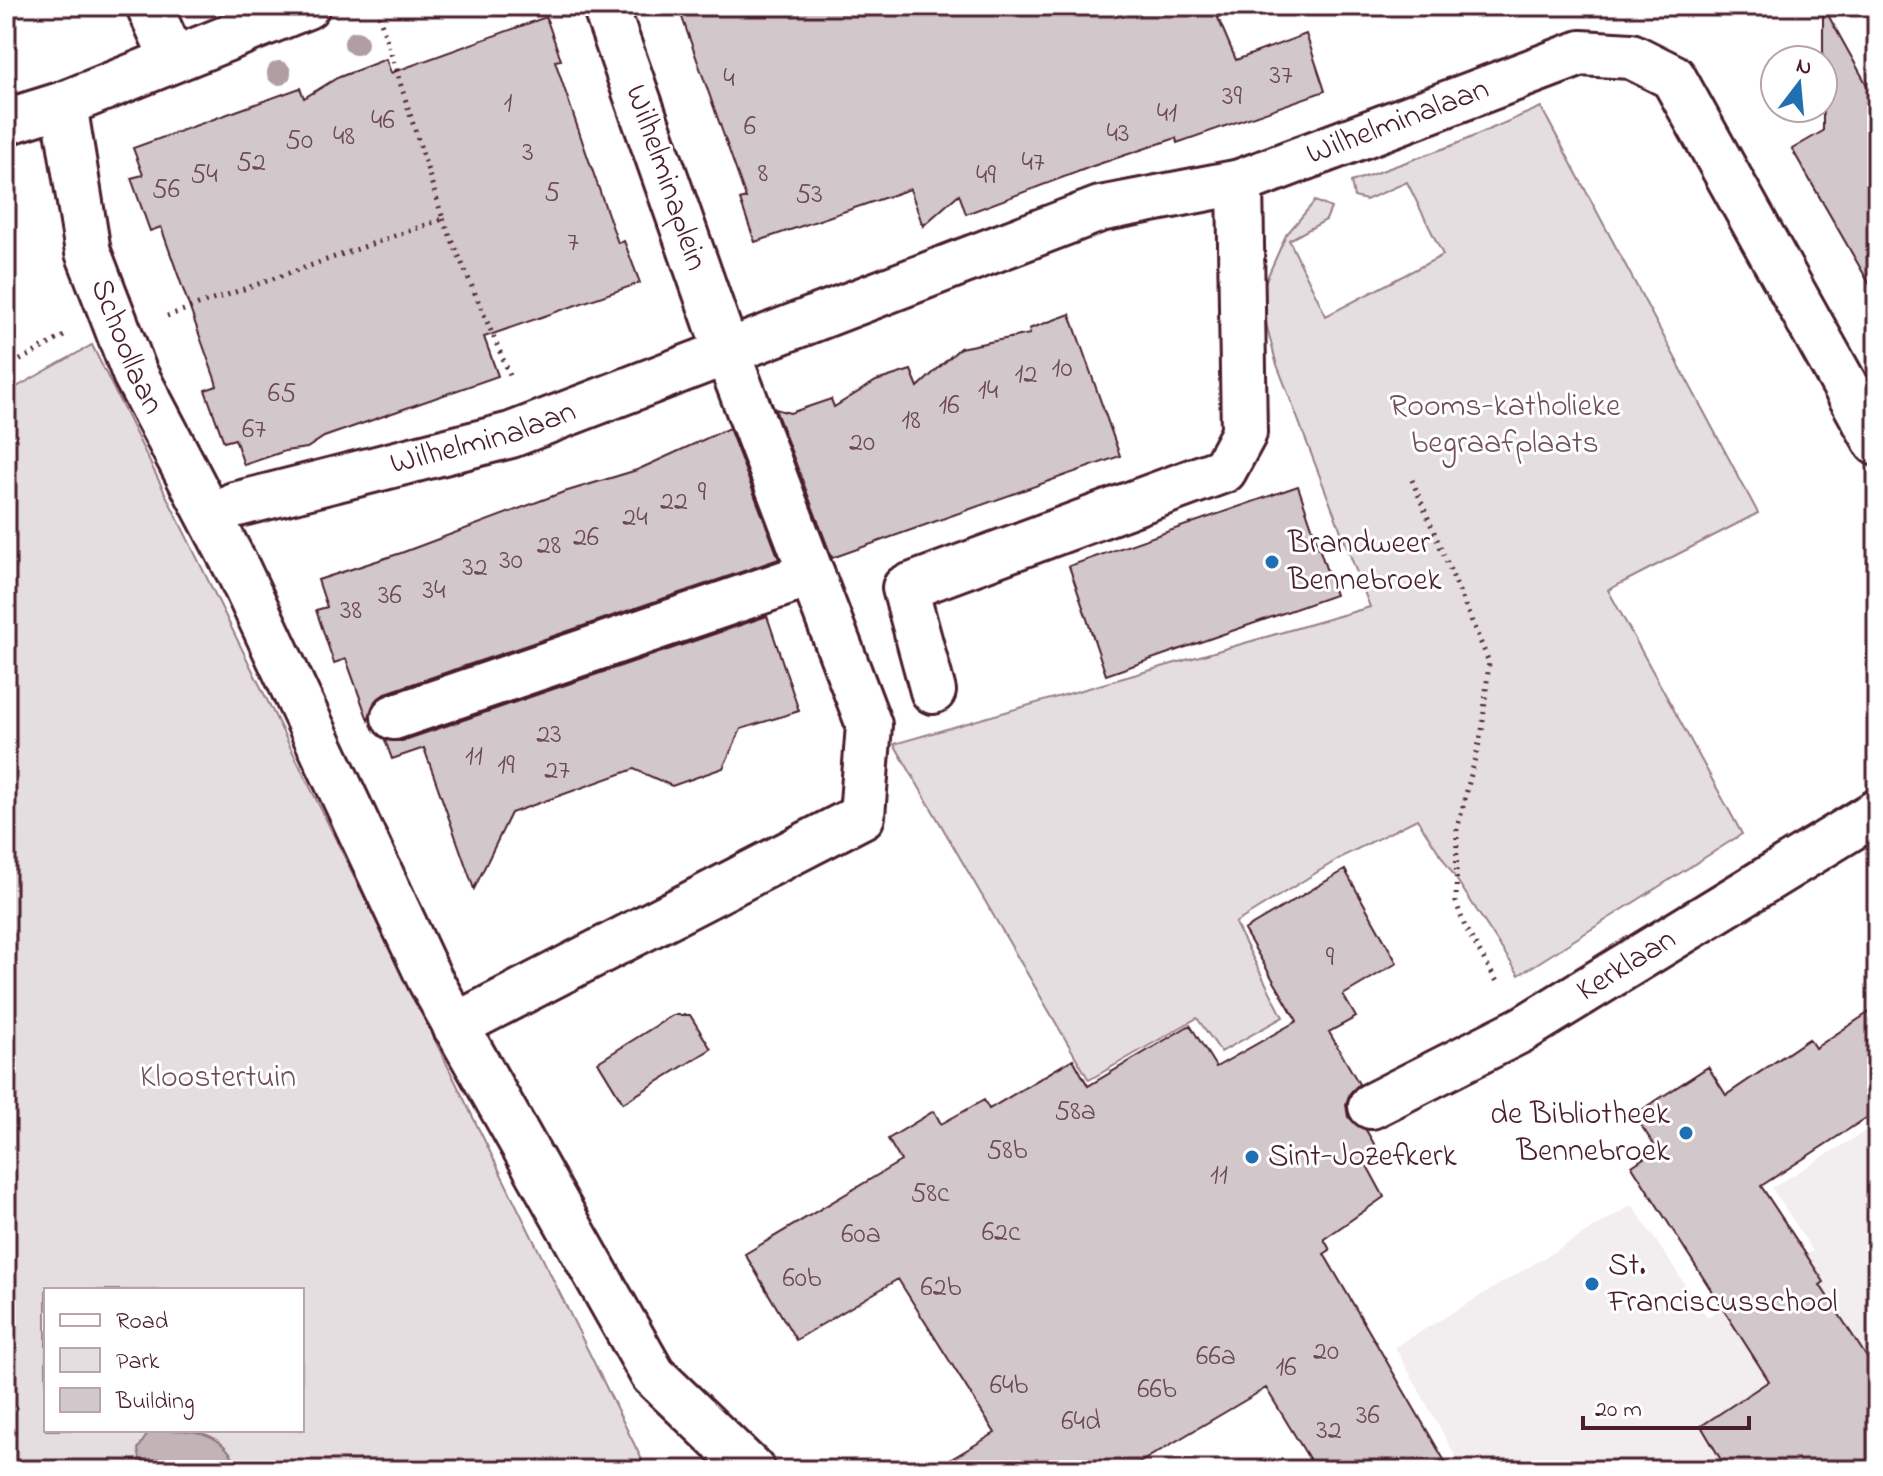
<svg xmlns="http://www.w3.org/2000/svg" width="1883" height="1476" font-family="'Indie Flower',sans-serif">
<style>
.built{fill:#f2eeef}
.green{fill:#e5dee0;stroke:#987e86;stroke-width:2;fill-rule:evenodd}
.water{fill:#c1b3b6;stroke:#91787e;stroke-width:2}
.building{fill:#d2c7cb;stroke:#4a1f2b;stroke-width:2}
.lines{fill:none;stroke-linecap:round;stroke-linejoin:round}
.minor-casing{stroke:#4a1f2b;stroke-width:50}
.path{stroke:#4a1f2b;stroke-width:5;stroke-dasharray:2 6;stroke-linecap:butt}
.minor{stroke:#fff;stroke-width:44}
.tree{fill:#b19ea3}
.poi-dot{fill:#1f6fb2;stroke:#fff;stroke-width:3}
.labels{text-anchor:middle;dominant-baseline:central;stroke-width:6;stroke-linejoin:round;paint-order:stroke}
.number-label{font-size:28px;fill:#6c4953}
.street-label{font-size:32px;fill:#4a1f2b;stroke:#fff}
.park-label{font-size:32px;fill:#714f58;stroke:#fff}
.poi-label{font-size:32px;fill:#4a1f2b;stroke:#fff;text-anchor:start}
</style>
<rect width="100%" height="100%" fill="#fff"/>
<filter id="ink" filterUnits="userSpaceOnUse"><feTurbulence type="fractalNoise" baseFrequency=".0125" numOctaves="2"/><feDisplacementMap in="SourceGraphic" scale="16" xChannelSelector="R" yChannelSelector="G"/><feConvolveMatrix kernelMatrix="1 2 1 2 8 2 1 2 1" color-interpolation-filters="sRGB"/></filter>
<g filter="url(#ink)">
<path class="built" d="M1877 1124V1470H1463L1395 1347 1632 1205 1707 1317 1813 1251 1772 1188Z"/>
<path class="green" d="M1541 107 1758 513 1608 590 1742 834 1519 975 1417 819 1345 855 1235 923 1283 1017 1221 1052 1197 1018 1089 1080 894 744 1370 607 1276 362 1259 296 1286 235 1315 201 1331 208 1326 220 1289 240 1326 316 1443 255 1407 182 1366 200 1354 197 1351 182 1456 144Z
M92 345 647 1470H6V393ZM46 1290H302V1430H46Z"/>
<path class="water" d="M150 1430C192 1430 221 1427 240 1470H142L138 1449Z"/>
<path class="building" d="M678 6H1213L1236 60 1306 34 1325 91 1177 143 1176 138 1093 166 966 214 959 194 923 226 910 189 755 242 740 200 746 198Z
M1823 6 1877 103V297L1792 149 1823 131Z
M546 17 561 60 555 61 586 152 618 243 624 241 640 283 484 337 498 376 324 437 307 448 285 451 244 465 235 439 224 442 205 390 217 386 215 379 161 227 150 231 131 178 143 175 133 148 300 88 304 98 337 78 386 59 391 73Z
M1070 314 1120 456 832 558 775 409 790 413 831 399 834 407 876 381 911 370 918 387 960 348 1030 334 1029 329Z
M729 428 779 559 386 693 375 701 368 720 346 659 334 663 316 610 327 607 318 580 401 553 561 493 637 470Z
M1298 486 1335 595 1106 675 1069 566Z
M767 616 799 711 741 729 723 768 672 786 634 769 511 813 474 889 424 748 392 759 385 740 402 741Z
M1345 870 1397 963 1343 995 1356 1017 1329 1032 1359 1084 1350 1093 1346 1104 1348 1117 1366 1130 1380 1154 1365 1162 1384 1197 1324 1239 1330 1250 1324 1254 1450 1470H1316L1266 1388 1127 1470H933L995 1433 898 1279 796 1340 745 1254 901 1161 888 1139 934 1111 941 1124 984 1100 989 1109 1073 1059 1088 1086 1190 1025 1216 1067 1297 1021 1244 930Z
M1877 1007V1111L1761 1186 1824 1282 1820 1285 1877 1373V1470H1727L1701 1426 1769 1381 1632 1166 1657 1149 1634 1115 1708 1067 1726 1095 1809 1039 1815 1048Z
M673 1015H690L711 1049 623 1103 598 1062Z"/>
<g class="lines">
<defs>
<g id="minor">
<path d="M149 6 173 59"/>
<path id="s1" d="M64 104 88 252 135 374 239 572 430 980 653 1375 752 1470"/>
<path d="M6 122 64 104 307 6"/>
<path id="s2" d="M234 505 511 435 1100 209 1240 182 1581 53 1631 56 1673 77 1877 443"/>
<path d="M933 691 905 588 1224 470 1244 433 1240 182"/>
<path d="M394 717 812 574"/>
<path d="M455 1026 862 816 869 725 726 350 605 6"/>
<path id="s3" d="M1371 1106 1523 1029 1877 812"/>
</g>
</defs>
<use href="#minor" class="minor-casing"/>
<path class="path" d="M443 219 512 380
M167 316 443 219 376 6
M6 368 64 336
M1412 480 1489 662 1482 731 1457 830 1456 902 1465 927 1499 985"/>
<use href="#minor" class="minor"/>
</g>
<g class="tree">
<circle cx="356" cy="43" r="12"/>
<circle cx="279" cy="73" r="12"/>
</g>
</g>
<g class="poi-dot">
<circle cx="1272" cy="562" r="8"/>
<circle cx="1686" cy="1133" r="8"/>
<circle cx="1252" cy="1157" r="8"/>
<circle cx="1592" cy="1284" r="8"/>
</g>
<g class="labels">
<g class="number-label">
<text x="1281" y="76">37</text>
<text x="729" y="79">4</text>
<text x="1232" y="97">39</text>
<text x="508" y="104">1</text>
<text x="1167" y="114">41</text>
<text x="383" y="121">46</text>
<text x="750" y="127">6</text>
<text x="1118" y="134">43</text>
<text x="344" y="137">48</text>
<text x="299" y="141">50</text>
<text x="528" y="153">3</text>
<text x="251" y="163">52</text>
<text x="1033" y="163">47</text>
<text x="763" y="174">8</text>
<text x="204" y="175">54</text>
<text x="986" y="176">49</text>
<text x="166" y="190">56</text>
<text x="552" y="193">5</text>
<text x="809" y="195">53</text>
<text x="573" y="243">7</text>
<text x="1062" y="369">10</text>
<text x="1026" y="375">12</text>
<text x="988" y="391">14</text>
<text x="282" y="394">65</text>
<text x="949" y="406">16</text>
<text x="911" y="421">18</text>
<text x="254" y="430">67</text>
<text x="862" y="443">20</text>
<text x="702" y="493">9</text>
<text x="674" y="502">22</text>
<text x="635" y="518">24</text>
<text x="586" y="538">26</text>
<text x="549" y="546">28</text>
<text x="511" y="561">30</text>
<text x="475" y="568">32</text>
<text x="434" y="591">34</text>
<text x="390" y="596">36</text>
<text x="351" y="611">38</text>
<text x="549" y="735">23</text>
<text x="474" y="757">11</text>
<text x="506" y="766">19</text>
<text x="557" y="771">27</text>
<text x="1330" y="958">9</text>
<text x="1075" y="1112">58a</text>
<text x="1007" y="1151">58b</text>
<text x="1219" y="1176">11</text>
<text x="930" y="1194">58c</text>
<text x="1001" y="1233">62c</text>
<text x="861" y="1235">60a</text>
<text x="802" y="1279">60b</text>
<text x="941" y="1288">62b</text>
<text x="1326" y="1352">20</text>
<text x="1216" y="1357">66a</text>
<text x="1286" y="1368">16</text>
<text x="1009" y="1386">64b</text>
<text x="1157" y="1390">66b</text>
<text x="1368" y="1416">36</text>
<text x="1081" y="1422">64d</text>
<text x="1329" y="1431">32</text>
</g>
<g class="street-label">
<text stroke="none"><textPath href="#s2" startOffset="1228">Wilhelminalaan</textPath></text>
<text transform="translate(665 178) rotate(71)">Wilhelminaplein</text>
<text stroke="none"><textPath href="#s1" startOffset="252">Schoollaan</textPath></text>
<text stroke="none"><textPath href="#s2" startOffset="258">Wilhelminalaan</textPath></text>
<text stroke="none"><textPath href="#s3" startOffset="292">Kerklaan</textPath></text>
</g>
<g class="park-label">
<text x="1505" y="407">Rooms-katholieke<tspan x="1505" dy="37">begraafplaats</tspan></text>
<text x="218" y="1078">Kloostertuin</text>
</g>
<g class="poi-label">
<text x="1288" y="544">Brandweer<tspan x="1288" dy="37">Bennebroek</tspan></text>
<text x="1670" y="1115" text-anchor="end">de Bibliotheek<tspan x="1670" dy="37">Bennebroek</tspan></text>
<text x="1268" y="1157">Sint-Jozefkerk</text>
<text x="1608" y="1266">St.<tspan x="1608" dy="37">Franciscusschool</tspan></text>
</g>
</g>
<rect width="1883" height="1476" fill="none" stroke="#fff" stroke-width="32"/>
<rect x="16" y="16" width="1851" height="1444" fill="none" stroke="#4a1f2b" stroke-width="3" filter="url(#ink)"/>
<rect x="44" y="1288" width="260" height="144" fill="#ffffff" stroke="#b7a5aa" stroke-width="2"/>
<rect x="60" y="1314" width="40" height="12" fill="#ffffff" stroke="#b7a5aa" stroke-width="2"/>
<text x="116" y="1328" font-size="24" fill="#4a1f2b">Road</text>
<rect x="60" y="1348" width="40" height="24" fill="#e5dee0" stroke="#b7a5aa" stroke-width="2"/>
<text x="116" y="1368" font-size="24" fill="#4a1f2b">Park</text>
<rect x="60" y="1388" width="40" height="24" fill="#d2c7cb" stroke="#b7a5aa" stroke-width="2"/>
<text x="116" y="1408" font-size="24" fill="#4a1f2b">Building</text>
<g transform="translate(1799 84) rotate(16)"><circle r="38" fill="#ffffff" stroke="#b7a5aa" stroke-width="2"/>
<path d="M0-6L14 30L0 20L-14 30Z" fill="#1f6fb2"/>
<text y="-12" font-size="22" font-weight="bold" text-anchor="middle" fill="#4a1f2b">N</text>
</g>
<path d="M1583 1416v12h166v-12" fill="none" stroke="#4a1f2b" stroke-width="4"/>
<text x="1595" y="1416" font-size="24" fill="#4a1f2b" stroke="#ffffff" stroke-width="6" paint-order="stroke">20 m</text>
</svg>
